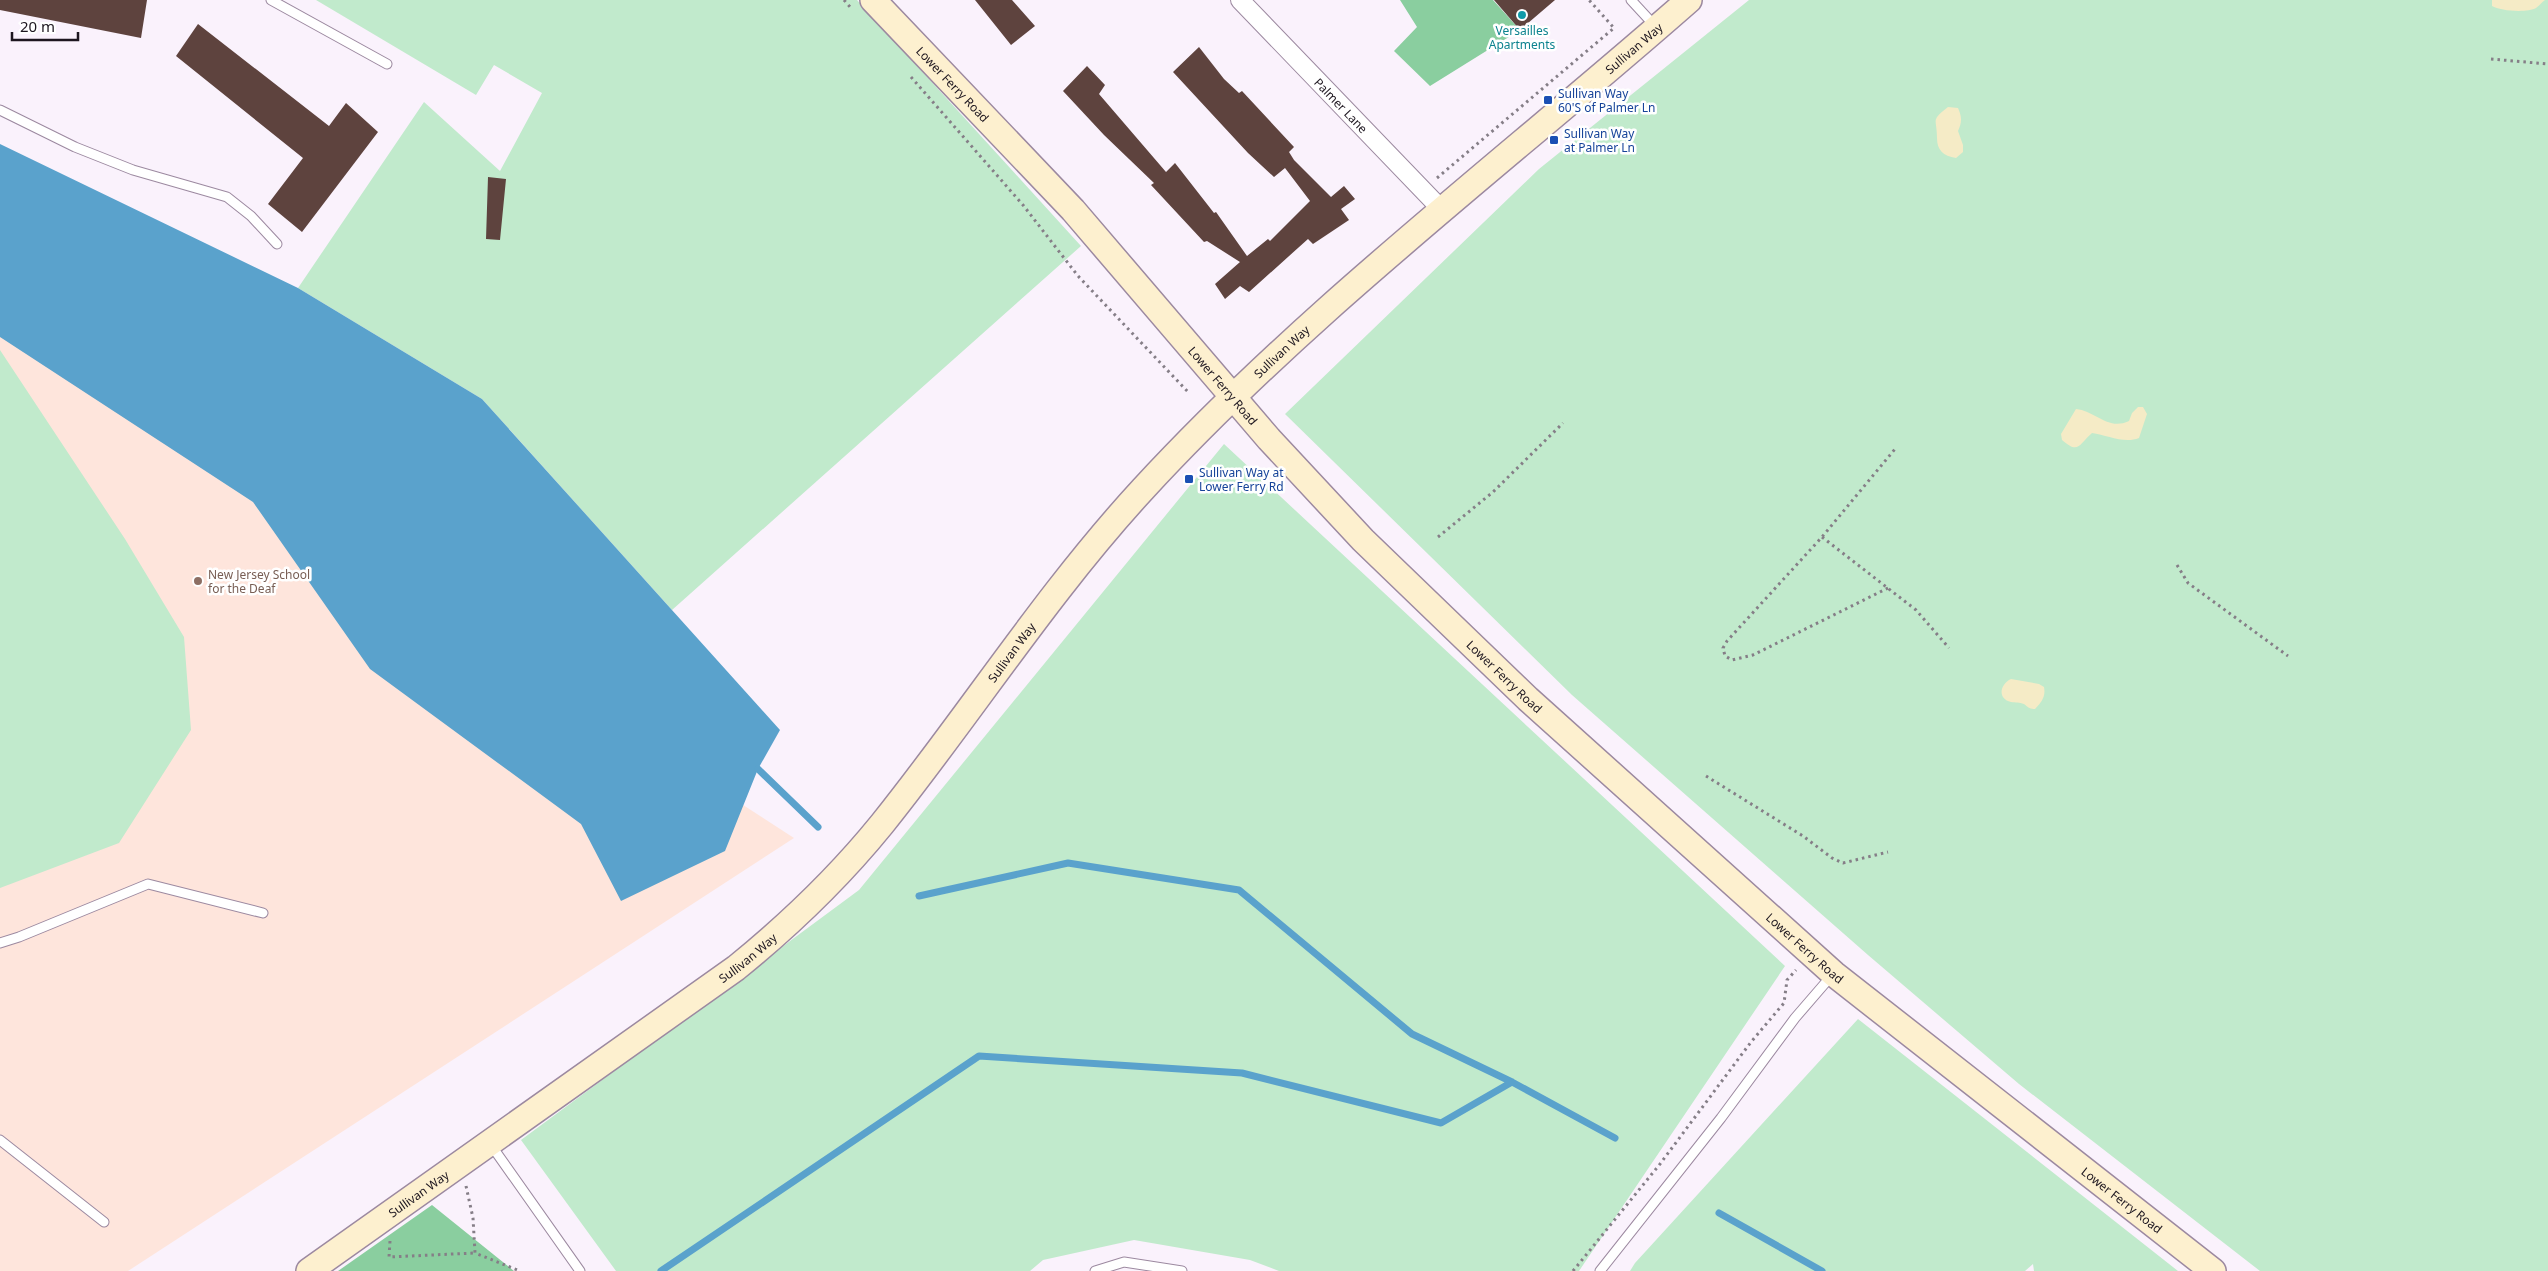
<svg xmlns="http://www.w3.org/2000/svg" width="2548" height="1271" font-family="'Noto Sans',sans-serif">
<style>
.education{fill:#fee5dc}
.green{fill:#c1eacc}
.forest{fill:#8ace9f}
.sand{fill:#f5ebc6}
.water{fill:#5aa2cc}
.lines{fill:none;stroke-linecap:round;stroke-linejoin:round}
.stream{stroke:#5aa2cc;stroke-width:7}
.building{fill:#5e433e}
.lane-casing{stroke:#9c89a0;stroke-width:11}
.street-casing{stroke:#9c89a0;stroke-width:20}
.secondary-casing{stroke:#9c89a0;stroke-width:28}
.path{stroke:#857e87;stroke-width:3;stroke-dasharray:2.5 4;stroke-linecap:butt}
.lane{stroke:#fff;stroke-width:9}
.street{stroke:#fff;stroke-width:18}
.secondary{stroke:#fdf0cf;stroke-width:25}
.culture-dot{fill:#0f9aa8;stroke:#fff;stroke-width:2}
.transit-dot{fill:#1a4fb4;stroke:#fff;stroke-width:2}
.education-dot{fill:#8d6e63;stroke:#fff;stroke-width:2}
.labels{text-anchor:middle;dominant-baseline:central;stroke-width:5;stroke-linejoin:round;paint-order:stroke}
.culture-label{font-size:12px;fill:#0d838f;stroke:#fff}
.street-label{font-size:12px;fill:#1d161f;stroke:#fff}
.transit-label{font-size:12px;fill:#164399;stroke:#fff;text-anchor:start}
.education-label{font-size:12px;fill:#785e54;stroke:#fff;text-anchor:start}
</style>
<rect width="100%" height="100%" fill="#faf2fc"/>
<path class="education" d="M0 325 794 838 128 1271H0Z"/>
<path class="green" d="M316 0H857L1081 246 672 610 482 399 298 288 424 102 500 171 542 93 494 65 476 95Z
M1749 0H2548V1271H2260L2019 1084 1868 955 1572 695 1285 414 1539 169Z
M0 350 125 539 184 637 191 730 119 843 0 888Z
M1224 444 1785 966 1579 1271H1279L1250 1260 1134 1240 1043 1260 1030 1271H616L521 1140 859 890Z
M1858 1019 2178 1271H2034L2033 1264 2025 1271H1630L1635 1263Z"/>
<path class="forest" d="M1400 0H1493L1520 30 1430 86 1394 51 1417 27Z
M432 1205 514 1271H338Z"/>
<path class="sand" d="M2492 0H2545C2542 2 2539 6 2536 8 2527 13 2500 11 2492 6Z
M1948 107 1958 108C1962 117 1962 122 1958 131L1963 145V152L1956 158C1943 156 1937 150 1937 138 1937 118 1930 121 1948 107Z
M2138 407H2143L2147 414 2139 438C2124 444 2107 435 2092 433 2079 444 2079 455 2062 440L2061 434 2076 409C2096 411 2108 431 2129 421L2132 413Z
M2011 679 2039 684 2044 687C2046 697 2041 703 2035 709 2029 709 2028 707 2024 704 2019 702 2016 703 2011 702 1997 699 2000 684 2011 679Z"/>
<path class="water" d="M0 144 298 288 482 399 780 730 758 769 725 851 621 901 581 824 370 669 253 502 0 337Z"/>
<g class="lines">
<path class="stream" d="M758 769 818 827
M919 896 1068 863 1239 890 1412 1034 1512 1082 1615 1138
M1719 1213 1822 1271
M661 1271 979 1056 1242 1073 1441 1123 1512 1082"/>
</g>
<path class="building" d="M0 0H147L141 38 0 10Z
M975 0H1012L1035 26 1011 45Z
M1494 0H1555L1520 30Z
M198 24 329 126 346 103 378 132 302 232 268 204 303 158 176 56Z
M1199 47 1224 79 1239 93 1242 91 1294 147 1289 152 1294 160 1331 197 1344 186 1355 199 1341 209 1349 220 1313 244 1308 239 1249 292 1240 286 1225 299 1215 284 1240 262 1207 241 1204 242 1151 185 1154 183 1104 135 1063 91 1087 66 1105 85 1099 94 1166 172 1175 163 1214 213 1216 212 1247 256 1268 239 1270 241 1310 201 1285 168 1274 177 1248 153 1173 72Z
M488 177 506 179 500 240 486 239Z"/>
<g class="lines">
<defs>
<path id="lane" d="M271 0 387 64
M1631 0 1655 26
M0 110 75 147 133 170 227 197 251 216 277 244
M0 943 19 937 148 884 263 913
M0 1140 104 1222
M491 1145 580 1271
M1095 1271 1124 1262 1182 1271
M1600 1271 1721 1118 1795 1018 1833 974"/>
<g id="street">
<path id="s1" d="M1240 0 1443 211"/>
</g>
<g id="secondary">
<path id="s2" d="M873 0 1073 210 1269 439 1363 540 1528 699 1834 974 2213 1271"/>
<path id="s3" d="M309 1271 736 968C789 925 839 877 882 824 971 713 1047 593 1143 489 1309 309 1506 161 1689 0"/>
</g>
</defs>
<use href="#lane" class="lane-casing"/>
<use href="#street" class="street-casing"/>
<use href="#secondary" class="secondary-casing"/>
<path class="path" d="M844 0 851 8
M2491 59 2548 64
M911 77 1023 205 1078 276 1189 393
M1437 178 1614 28 1589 0
M1438 537 1493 492 1563 423
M1822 537 1916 610 1949 648
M2177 565 2188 583 2288 656
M1888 588 1753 655 1732 660 1725 656 1723 648 1727 641 1822 537 1895 449
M1706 776 1803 836 1832 858 1843 863 1888 852
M466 1186 473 1218 475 1253 520 1271
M390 1241 389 1257 475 1253
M1573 1271 1660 1164 1751 1042 1784 1003 1787 980 1796 970"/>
<use href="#lane" class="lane"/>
<use href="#street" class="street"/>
<use href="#secondary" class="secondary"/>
</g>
<circle class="culture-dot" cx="1522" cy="15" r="5"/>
<g class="transit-dot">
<rect x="1543" y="95" width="10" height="10" rx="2.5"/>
<rect x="1549" y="135" width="10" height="10" rx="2.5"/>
<rect x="1184" y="474" width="10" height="10" rx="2.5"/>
</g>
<circle class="education-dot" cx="198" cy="581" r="5"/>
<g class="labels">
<g class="culture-label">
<text x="1522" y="30">Versailles<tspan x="1522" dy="14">Apartments</tspan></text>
</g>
<g class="street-label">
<text stroke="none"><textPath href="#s3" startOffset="1814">Sullivan Way</textPath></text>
<text stroke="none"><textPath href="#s2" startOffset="116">Lower Ferry Road</textPath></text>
<text stroke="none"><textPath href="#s1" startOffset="146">Palmer Lane</textPath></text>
<text stroke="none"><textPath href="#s3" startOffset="1349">Sullivan Way</textPath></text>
<text stroke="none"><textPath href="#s2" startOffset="521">Lower Ferry Road</textPath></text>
<text stroke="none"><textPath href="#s3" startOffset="944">Sullivan Way</textPath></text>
<text stroke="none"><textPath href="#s2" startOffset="926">Lower Ferry Road</textPath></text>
<text stroke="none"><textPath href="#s2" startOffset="1331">Lower Ferry Road</textPath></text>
<text stroke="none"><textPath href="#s3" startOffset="539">Sullivan Way</textPath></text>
<text stroke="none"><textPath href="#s3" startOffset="134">Sullivan Way</textPath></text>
<text stroke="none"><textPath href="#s2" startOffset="1736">Lower Ferry Road</textPath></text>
</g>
<g class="transit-label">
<text x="1558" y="93">Sullivan Way<tspan x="1558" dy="14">60'S of Palmer Ln</tspan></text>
<text x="1564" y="133">Sullivan Way<tspan x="1564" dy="14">at Palmer Ln</tspan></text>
<text x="1199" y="472">Sullivan Way at<tspan x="1199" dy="14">Lower Ferry Rd</tspan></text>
</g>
<g class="education-label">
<text x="208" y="574">New Jersey School<tspan x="208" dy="14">for the Deaf</tspan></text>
</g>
</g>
<path d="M12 32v8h66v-8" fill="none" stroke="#1d161f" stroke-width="2.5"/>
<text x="20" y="32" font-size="15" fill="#1d161f" stroke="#ffffff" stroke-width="4" paint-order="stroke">20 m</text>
</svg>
